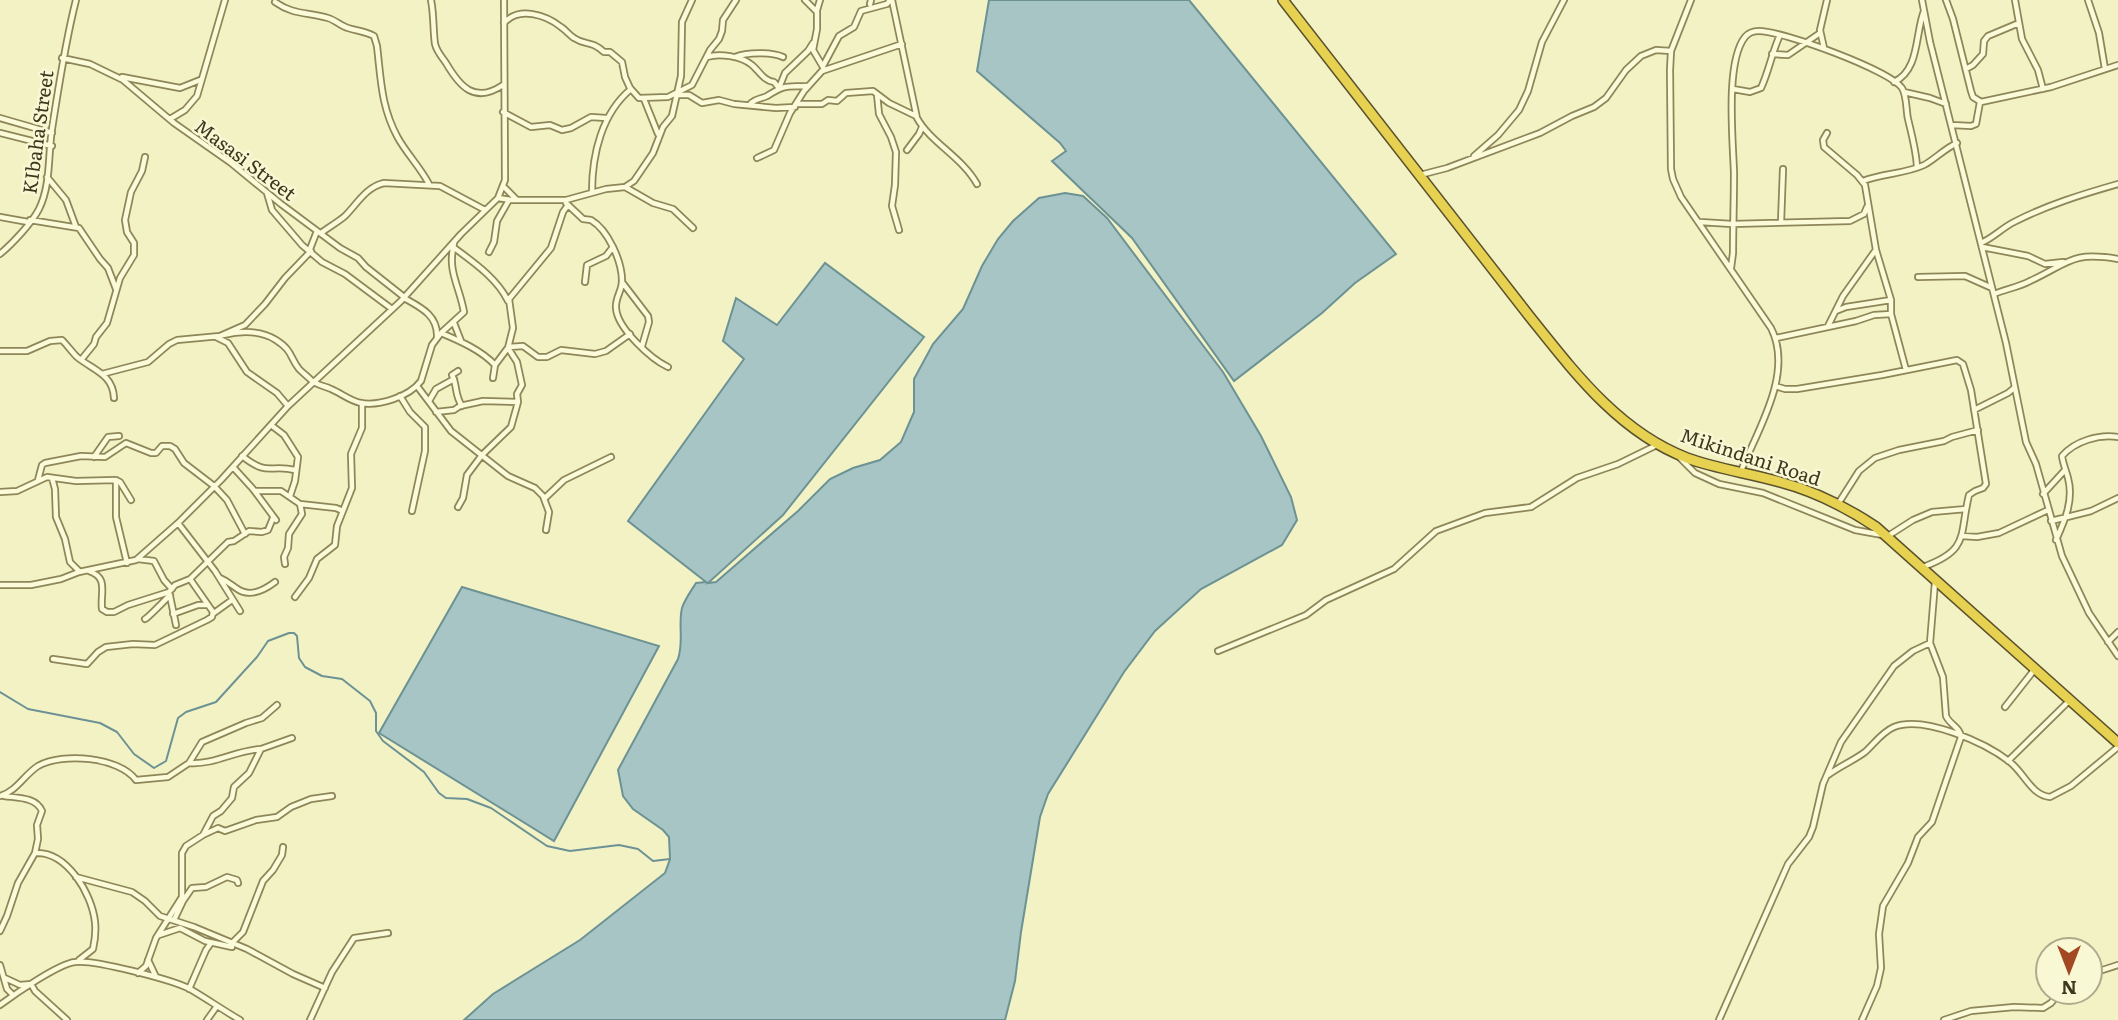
<svg xmlns="http://www.w3.org/2000/svg" width="2118" height="1020" font-family="Literata,serif">
<style>
.water{fill:#a7c5c5;stroke:#6d9294;stroke-width:2}
.lines{fill:none;stroke-linecap:round;stroke-linejoin:round}
.stream{stroke:#6d9294;stroke-width:2}
.street-casing{stroke:#8e8659;stroke-width:8}
.highway-casing{stroke:#5c512e;stroke-width:12}
.street{stroke:#fbfbd9;stroke-width:4.5}
.highway{stroke:#e6d150;stroke-width:9}
.labels{text-anchor:middle;dominant-baseline:central;stroke-width:5;stroke-linejoin:round;paint-order:stroke}
.street-label{font-size:19px;fill:#3d371e;stroke:#f8f8d5}
</style>
<rect width="100%" height="100%" fill="#f2f2c5"/>
<path class="water" d="M989 0H1189L1396 254 1355 283 1322 313 1234 381 1132 238 1052 161 1066 151 1060 143 977 71Z
M1065 193 1083 196 1107 218 1223 372 1261 436 1291 497 1297 520 1282 545 1201 589 1155 631 1124 672 1048 794 1040 817 1021 932 1015 981 1005 1020H464L493 994 580 940 665 873 670 859 669 837 663 830 633 809 623 796 618 770 678 659C684 642 678 624 682 608 685 599 691 591 696 583L706 582 628 521 744 359 723 341 736 298 777 325 825 263 924 337 783 515 708 583 716 582 798 511 830 479 853 468 880 460 901 442 914 412V379L933 344 963 309 982 266 998 239 1013 221 1039 198Z
M462 587 659 646 554 841 379 733Z"/>
<g class="lines">
<path class="stream" d="M0 692 28 709 100 723 117 732 134 754 154 768 166 761 178 718 186 712 216 702 257 657 268 641 289 633H294L297 636 299 658 305 667 322 676 342 679 370 701 376 713V731L383 741 424 772 439 793 446 798 467 799 491 808 547 846 570 851 619 845 638 849 653 861 670 859"/>
<defs>
<path id="street" d="M431 0C434 15 433 30 435 44 437 52 442 57 446 63 460 87 475 104 503 85
M805 0 817 12V29L813 50 823 67
M892 0 917 118C931 143 962 157 977 184
M1691 0 1671 51 1670 70 1671 169 1673 179 1681 197 1771 328C1794 373 1758 429 1741 471
M1922 0 1930 42 2006 343 2026 442 2036 464 2062 556 2089 613 2118 656
M1946 0 1953 19 1971 91 1973 97 1981 102 2051 87 2118 65
M2015 0 2022 39 2038 70 2043 89
M2088 0 2099 33 2105 69
M275 2C293 15 308 12 328 18 335 20 341 26 348 28 357 31 365 31 374 36L377 46C381 80 381 107 398 138 407 154 420 167 429 184
M870 4 871 0
M817 10 820 0
M504 23C519 6 546 15 561 27 566 30 569 35 574 38 586 46 591 40 604 52H610L622 62 625 77 630 88 639 98 668 97 692 85 710 50 719 39 722 31 723 20 736 0
M1824 48 1820 30 1827 0
M1772 54 1788 55 1820 33
M707 57C719 53 741 56 752 65 759 71 764 81 774 82L779 88 785 73 808 51 813 43
M735 57C747 52 772 52 783 57
M62 58 90 64 123 80 174 123 231 163 281 204 340 248 358 258 366 267 404 297
M823 66 839 36 854 27 861 11 887 4 890 0
M1966 69 1973 65 1983 54 1984 41 1988 36 2019 23
M122 77 180 88 200 80
M1894 82C1920 70 1915 33 1924 11
M1733 89 1750 92 1761 88C1769 71 1772 52 1780 35
M1904 92 1930 98 1946 104
M877 94 879 114 891 137 896 152 895 185 892 206 899 230
M677 95H689L702 103 719 100 734 104 776 108 795 107
M644 99 658 134
M751 103C757 98 761 99 767 96 786 84 786 87 807 86
M797 104H822L828 100 837 101 846 93 873 91 889 103 916 116
M503 112 531 127 550 125 562 130 571 128 591 117 606 118
M0 118 52 133
M170 119 185 110 197 96 225 0
M1952 125 1971 126 1976 124 1980 102
M0 133 52 146
M1827 133 1823 140 1824 147 1857 175 1865 185 1876 250 1891 300V314L1906 370
M907 150 919 134 922 127
M1474 156 1498 135 1519 110 1528 91 1542 42 1564 0
M757 158 774 150 790 113 804 91 822 71 902 44
M1420 175 1447 168 1540 133 1572 116 1594 107 1606 98 1626 70 1641 56 1656 50 1671 51
M47 177 66 200 76 227
M1863 181C1883 173 1905 174 1924 165 1934 160 1944 149 1957 143
M503 186 517 200
M625 187 653 203 673 209 693 228
M592 192C592 154 602 113 631 89
M267 193 272 210 302 245 322 262 345 274 392 309
M498 198 511 200H566L606 189 625 187 634 181 653 153 663 127 672 116 681 76 682 22 692 0
M566 203 583 219 591 220C608 230 622 261 622 281 622 291 615 298 616 308 617 328 651 359 668 367
M0 217 28 222
M30 220 79 228 100 259 108 268 116 289
M1700 222 1732 224 1850 221 1864 214 1867 207
M1781 222 1783 169
M321 233C329 227 338 222 345 216 357 204 366 187 384 183L440 186 485 210
M1981 243C1993 238 2002 228 2014 222 2047 205 2083 194 2118 184
M453 247C473 262 497 278 508 301
M1982 247 2028 256 2045 264 2063 262
M310 249 317 231
M489 252 494 242 497 221 509 200
M0 254C12 244 32 223 39 209 51 185 48 154 52 129 59 85 65 43 76 0
M1731 268 1733 253C1733 227 1734 200 1734 173 1733 141 1725 62 1745 37 1749 32 1753 31 1759 31 1783 31 1889 70 1902 88 1907 96 1906 110 1908 119 1912 136 1916 150 1917 166
M1918 277 1965 276 1992 288
M585 282 587 265 606 256 613 247
M622 282 648 316 649 322 642 346
M1994 294C2006 289 2019 287 2030 281 2069 263 2071 251 2118 259
M404 298C420 307 438 315 437 337
M1836 311 1846 307 1891 300
M454 323 461 341
M1828 326 1843 296 1875 251
M441 333C460 341 481 350 495 365
M223 335C240 331 260 330 276 340 293 351 289 356 299 369 303 373 308 377 311 380 316 385 325 386 331 389 341 393 350 401 361 403 379 406 409 397 421 381L432 345 441 333 464 312C459 284 447 272 454 243
M216 337 228 343 247 372 277 393 288 406
M1776 338 1856 321 1874 315 1891 314
M509 347 523 346 538 357H547L561 350 595 354 606 351 630 334
M0 351H27L50 341 62 340C67 345 72 352 77 357 93 370 113 374 114 398
M81 360 94 344 96 337 107 323 120 278 134 255V243L127 232 125 220 131 192 142 171 145 157
M458 371 452 375C458 387 454 394 462 406
M102 374 148 362 169 344 177 340 220 336 245 325 265 304 285 278 311 251
M493 378 495 365 507 349
M417 386 451 431 508 476 535 488 543 496 549 512 546 530
M1775 386 1785 389H1797L1882 375 1957 360 1963 364 1971 390 1986 484 1983 488 1975 491 1969 495C1959 536 1970 550 1923 567
M400 396 410 412 425 427V451L412 511
M429 401 436 389 454 379
M1974 410 2008 393 2014 388
M436 412 454 410 460 406 483 401 518 402
M271 425 284 435 298 457 295 481 290 496
M242 456C269 477 269 464 295 470
M94 457 108 437 119 436
M1680 458 1695 473 1719 484 1763 493 1855 530 1888 536 1913 520 1932 512 1966 509
M233 467 253 489 276 520
M52 478 55 489 56 517 65 539 70 562 79 571
M38 480 42 465 45 463 81 456 105 457 126 443 151 453H156L162 446H170L175 449 184 463 214 486 227 500 245 534
M116 480V517L127 563
M255 491H281L300 504 336 508 343 511
M0 492 17 491 47 477 76 481 116 480 120 482 131 500
M2043 494 2065 470
M545 498 564 480 611 457
M1838 504 1859 471 1875 458 1899 450 1944 441 1952 437 1978 430
M458 507 463 498 467 475 482 455 511 427 518 402 517 394 522 385 517 362 508 348 513 328 509 299 551 248 563 212 568 205
M2051 521 2091 511 2118 498
M178 523 215 571 240 611
M1962 536 1977 537 1999 533 2048 510
M2056 540C2065 520 2074 500 2068 478 2066 470 2063 464 2062 456 2075 441 2099 434 2118 437
M138 559 154 561 164 580 172 589
M285 564 284 557 288 548 289 534 302 514 300 504
M89 571C109 578 100 592 102 609L107 612H114L128 605 169 592 175 585 190 579 228 542 234 541 249 531 262 532 268 530 273 518
M220 578C227 581 230 584 236 588 249 598 263 591 275 582
M0 585H31L61 579 79 572 136 560 178 523 221 480 288 406 401 301 461 234 498 198 505 180 504 0
M170 596 176 625
M295 597 309 578 317 559 335 545 337 526 352 488 351 454 362 428V403
M214 613 232 600
M173 614 198 605H207
M145 619C149 617 165 600 170 595
M2108 642 2118 632
M1218 651 1306 615 1326 600 1394 569 1436 531 1485 513 1531 507 1577 478 1618 464 1659 444
M53 659 87 664 98 652 106 647 133 644 155 645 207 620 212 617 213 612 190 579
M2005 707 2035 669
M2008 761 2069 701
M189 763C215 765 236 750 261 749
M1828 775C1840 766 1853 761 1865 752 1874 744 1882 732 1894 727 1924 715 1986 743 2010 762 2025 774 2031 795 2050 797L2071 786 2118 747
M0 796C17 791 24 775 38 766 63 752 119 757 136 780L168 777 189 763 202 742 246 723 262 718 277 705
M203 835 218 828 225 831 256 820 277 817 291 807 311 799 332 796
M35 853C67 851 92 894 95 922 96 931 95 940 93 949L79 960
M76 877 132 892 145 901 160 916 194 927 247 949 293 974 325 988
M174 920 183 901 192 888 206 887 227 877 237 880 238 883
M0 931 7 916 18 883 35 853 38 839 37 825 42 811C36 797 18 798 4 796
M159 935 180 928 205 941 232 947
M231 944 243 932 263 881 273 870 282 855 283 847
M148 960 156 977
M0 965 7 989 13 995
M138 973 146 966 156 938 182 897V853L186 846 203 835 213 816 221 811 232 798 234 787 249 773 261 749 292 738
M2090 974 2118 965
M5 978 20 985 31 984 35 991 67 1020
M189 989 206 950 211 943
M0 1005C15 994 58 964 75 962 93 959 173 980 190 989 207 999 223 1010 240 1020
M207 1020 217 1006
M310 1020 332 972 354 938 388 933
M1719 1020 1788 864 1809 837 1813 827 1823 784 1841 742 1894 666 1913 651 1930 643
M1862 1020 1877 986 1881 968 1879 934 1883 906 1908 863 1918 837 1932 822 1961 737C1960 727 1950 725 1946 716L1943 677 1930 643 1935 582
M1944 1020 1971 1011 2014 1007 2043 1008 2051 1003 2060 992"/>
<path id="highway" d="M1283 0 1530 317C1574 372 1619 432 1687 458 1717 469 1749 473 1780 482 1814 491 1846 507 1876 527L2118 743"/>
</defs>
<use href="#street" class="street-casing"/>
<use href="#highway" class="highway-casing"/>
<use href="#street" class="street"/>
<use href="#highway" class="highway"/>
</g>
<g class="labels">
<g class="street-label">
<text transform="translate(37 132) rotate(-82)">KIbaha Street</text>
<text transform="translate(246 159) rotate(37)">Masasi Street</text>
<text transform="translate(1751 456) rotate(18)">Mikindani Road</text>
</g>
</g>
<g transform="translate(2069 971) rotate(180)"><circle r="33" fill="#f8f8d5" stroke="#adab8c" stroke-width="2"/>
<path d="M0-5L12 26L0 18L-12 26Z" fill="#a24924"/>
<text y="-10" font-size="19" font-weight="bold" text-anchor="middle" fill="#3d371e">N</text>
</g>
</svg>
